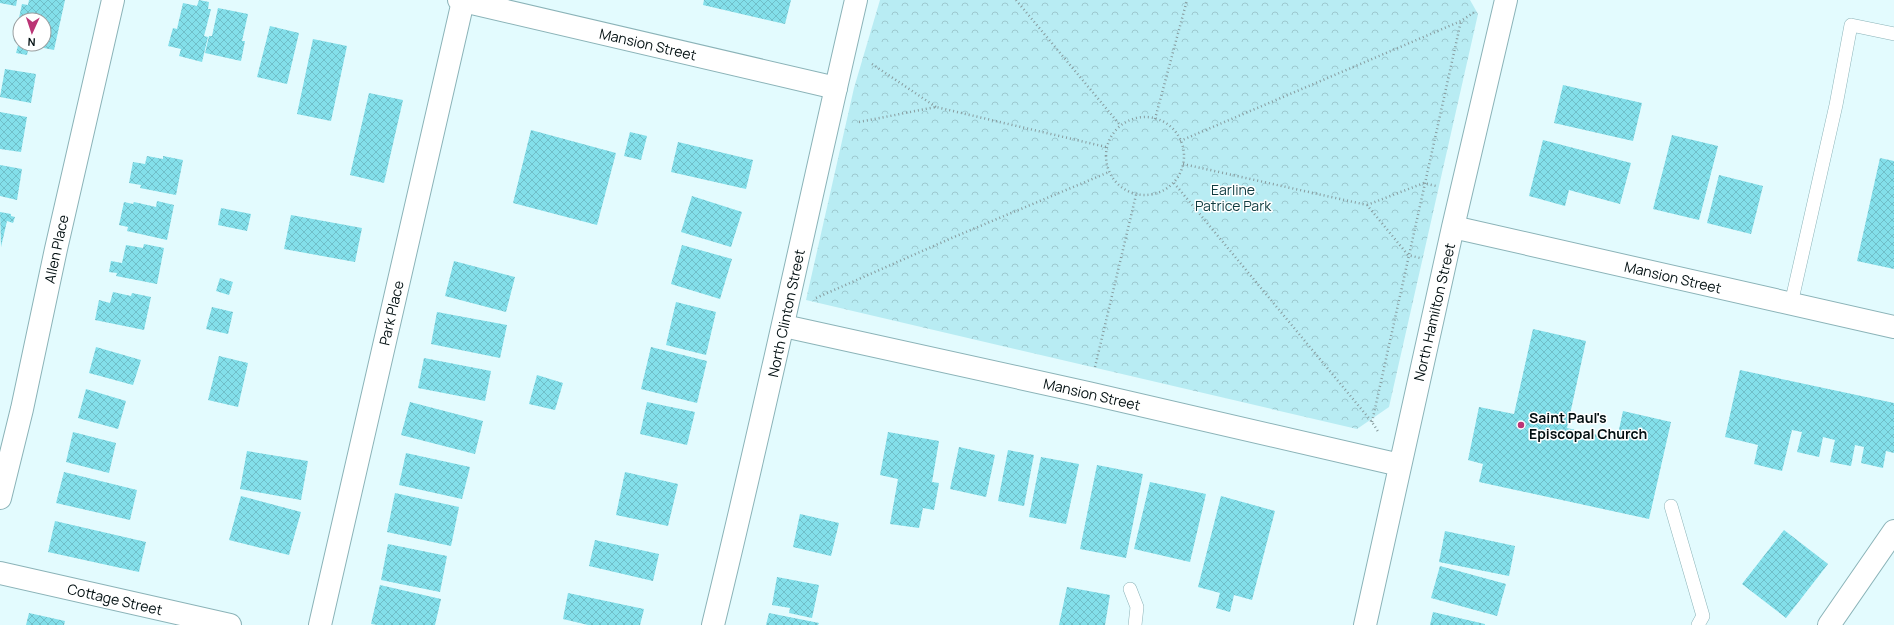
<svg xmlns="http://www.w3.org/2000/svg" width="1894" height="625" font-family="Manrope,sans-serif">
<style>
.forest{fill:url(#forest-crowns)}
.building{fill:url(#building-cross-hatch);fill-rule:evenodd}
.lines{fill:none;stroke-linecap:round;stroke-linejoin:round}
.lane-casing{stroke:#8bb3b8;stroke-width:14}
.street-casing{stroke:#8bb3b8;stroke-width:24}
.secondary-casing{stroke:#8bb3b8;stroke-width:24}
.path{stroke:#879b9e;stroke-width:2.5;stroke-dasharray:1 3;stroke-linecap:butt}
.lane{stroke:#fff;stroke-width:13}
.street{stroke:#fff;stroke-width:22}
.secondary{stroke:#fff;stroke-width:22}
.poi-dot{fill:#bb3475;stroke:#fff;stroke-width:1.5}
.labels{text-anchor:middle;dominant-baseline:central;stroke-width:3;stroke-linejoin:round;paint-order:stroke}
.street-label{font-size:14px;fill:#020f11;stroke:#fff}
.park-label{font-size:14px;fill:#0f3b40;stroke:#fff}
.poi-label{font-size:14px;font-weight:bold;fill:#020f11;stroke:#fff;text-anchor:start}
</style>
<defs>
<pattern id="forest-crowns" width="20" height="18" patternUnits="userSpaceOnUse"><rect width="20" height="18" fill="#b8ecf3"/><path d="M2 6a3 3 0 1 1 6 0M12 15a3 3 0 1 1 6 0" fill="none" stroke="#9dc9cf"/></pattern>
<pattern id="building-cross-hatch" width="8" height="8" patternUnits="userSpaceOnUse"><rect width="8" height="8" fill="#83dfea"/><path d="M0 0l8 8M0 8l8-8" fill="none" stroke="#70bec8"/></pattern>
</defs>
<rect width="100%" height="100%" fill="#e3fbfe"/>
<path class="forest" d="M880 0H1470L1478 14 1389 407 1357 429 806 300 854 88Z"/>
<path class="building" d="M0 0H17L16 6 0 3Z
M29 0H65L54 50 29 45 27 55 16 53 19 42 14 41 22 4 28 5ZM20 20H44V44H20Z
M199 0 209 2 208 9H211L204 36 208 37 202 62 179 56 181 49 168 46 173 28 177 29 183 3 197 6Z
M704 0H791L785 24 703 5Z
M218 8 248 14 242 41H245L241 61 205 53 209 36H212Z
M270 26 299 33 287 84 257 77Z
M313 39 347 46 331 121 297 114Z
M5 69 36 74 31 103 0 97Z
M1563 85 1642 103 1633 141 1554 123Z
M369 93 403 100 384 183 350 175Z
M0 112 27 117 21 152 0 149Z
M531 130 616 153 597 225 513 203Z
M630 132 647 136 641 160 624 156Z
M1672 135 1718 146 1699 220 1653 209Z
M1543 140 1631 163 1620 204 1569 190 1565 206 1529 196Z
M678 142 753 160 746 189 671 172Z
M147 156 163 159V156L183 160 176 195 140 188 141 185 129 183 133 162 145 164Z
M1880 158 1894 161V269L1857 261Z
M0 165 22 169 17 200 0 196Z
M1719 175 1763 186 1751 234 1707 223Z
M692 196 742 212 731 247 681 232Z
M157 201 174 205 167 240 127 231 128 227 119 225 124 202 133 204 134 202 156 207Z
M221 208 251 214 247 231 218 225Z
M0 212 11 214V216L15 217 13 223 7 221 1 247Z
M291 215 362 228 355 262 284 249Z
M144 244 164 248 157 284 116 276 117 273 109 272 111 261 122 263 126 245 143 248Z
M682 245 732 259 720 299 671 284Z
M454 261 515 277 506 312 445 296Z
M220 278 233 282 229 295 216 291Z
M113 292 131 296 132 293 151 297 144 330 95 320 99 300 110 303Z
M676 302 716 312 706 355 666 345Z
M212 307 233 312 228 334 206 329Z
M437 312 507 325 500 358 431 344Z
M1533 329 1586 341 1567 428 1617 439 1623 411 1671 422 1649 519 1479 482 1483 464 1468 460 1479 407 1514 414Z
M96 347 141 360 133 385 89 373Z
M651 347 707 361 697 403 641 389Z
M219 356 248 363 238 407 208 400Z
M424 358 491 371 485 401 418 388Z
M1740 370 1894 403V453L1886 451 1883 468 1861 463 1864 447 1855 445 1851 466 1830 462 1835 440 1823 437 1819 457 1797 452 1802 432 1792 430 1782 471 1754 464 1758 445 1725 437Z
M537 375 563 383 555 410 529 404Z
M86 389 126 401 118 429 78 418Z
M410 402 483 421 475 454 401 435Z
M647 402 695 412 687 445 640 434Z
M73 432 116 443 109 473 66 462Z
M888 432 939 441 932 482 939 483 934 510 923 508 919 528 890 524 898 479 880 475Z
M959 447 995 455 986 497 950 489Z
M1008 450 1034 455 1024 506 998 501Z
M247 451 308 461 301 500 240 489Z
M406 453 470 467 462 499 399 485Z
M1041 457 1079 464 1066 524 1029 517Z
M1097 465 1143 474 1126 558 1080 549Z
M64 472 137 490 130 520 56 503Z
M625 472 678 484 668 526 616 515Z
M1150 482 1206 494 1190 562 1134 549Z
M395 493 459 507 451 546 387 532Z
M241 496 301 512 289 555 229 540Z
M1221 496 1275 511 1252 600 1234 595 1230 612 1216 608 1220 593 1198 587Z
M800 514 839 523 831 556 793 547Z
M55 521 146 542 139 572 48 552Z
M1784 530 1828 564 1786 618 1742 584Z
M1445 531 1515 546 1509 576 1439 562Z
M595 540 659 554 653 581 589 566Z
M388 544 447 556 440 592 381 580Z
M1440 566 1506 584 1497 616 1431 598Z
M777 577 819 585 812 618 789 613 790 608 772 605Z
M380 585 441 599 435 625H378L371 624Z
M1067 587 1110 595 1105 625H1059Z
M568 593 644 609 640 625H588L563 619Z
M1433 612 1485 624V625H1430Z
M29 613 65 621 64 625H26Z
M769 613 819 623 818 625H766Z"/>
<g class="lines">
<defs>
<path id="lane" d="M1791 304 1836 105 1851 25 1894 34
M1671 506 1703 616 1698 625
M1130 589 1137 607 1135 625"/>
<path id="street" d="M459 0 836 88
M1453 227 1894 327
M784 326 1088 393 1400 465
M0 498 22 409 56 249 113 0
M0 573 230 625
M320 625 463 1
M1365 625 1453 227 1506 0
M1829 625 1894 531"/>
<path id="secondary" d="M713 625C764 417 808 208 856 0"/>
</defs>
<use href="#lane" class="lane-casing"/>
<use href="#street" class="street-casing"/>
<use href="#secondary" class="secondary-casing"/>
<path class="path" d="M1016 0 1120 125
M872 64 936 107
M1106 156a39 39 0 1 1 78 0a39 39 0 1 1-78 0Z
M1155 119 1187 0
M859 122 936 107 1106 147
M1180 141 1461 21 1476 11
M1183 164 1367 205 1408 255 1420 258
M1174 183 1372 422 1379 433
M1367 205 1424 183 1436 186
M816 298 954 237 1109 172
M1095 367 1136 195
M1372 422 1461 21"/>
<use href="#lane" class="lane"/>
<use href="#street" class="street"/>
<use href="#secondary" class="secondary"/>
</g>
<circle class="poi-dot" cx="1521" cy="425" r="4"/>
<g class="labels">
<g class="street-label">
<text transform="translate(648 44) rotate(13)">Mansion Street</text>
<text transform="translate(56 249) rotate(-78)">Allen Place</text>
<text transform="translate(1673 277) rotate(13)">Mansion Street</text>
<text transform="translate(1434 312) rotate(-77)">North Hamilton Street</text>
<text transform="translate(391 313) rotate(-77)">Park Place</text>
<text transform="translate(786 313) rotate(-78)">North Clinton Street</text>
<text transform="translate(1092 394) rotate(13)">Mansion Street</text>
<text transform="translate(115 599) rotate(13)">Cottage Street</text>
</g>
<g class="park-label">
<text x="1233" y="189">Earline<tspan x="1233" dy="16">Patrice Park</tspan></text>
</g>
<g class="poi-label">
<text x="1529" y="417">Saint Paul's<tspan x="1529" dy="16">Episcopal Church</tspan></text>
</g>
</g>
<g transform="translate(32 32) rotate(183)"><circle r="19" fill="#ffffff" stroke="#9a9fa0"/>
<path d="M0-3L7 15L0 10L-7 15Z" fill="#bb3475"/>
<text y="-6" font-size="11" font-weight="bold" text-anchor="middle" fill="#020f11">N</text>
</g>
</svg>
